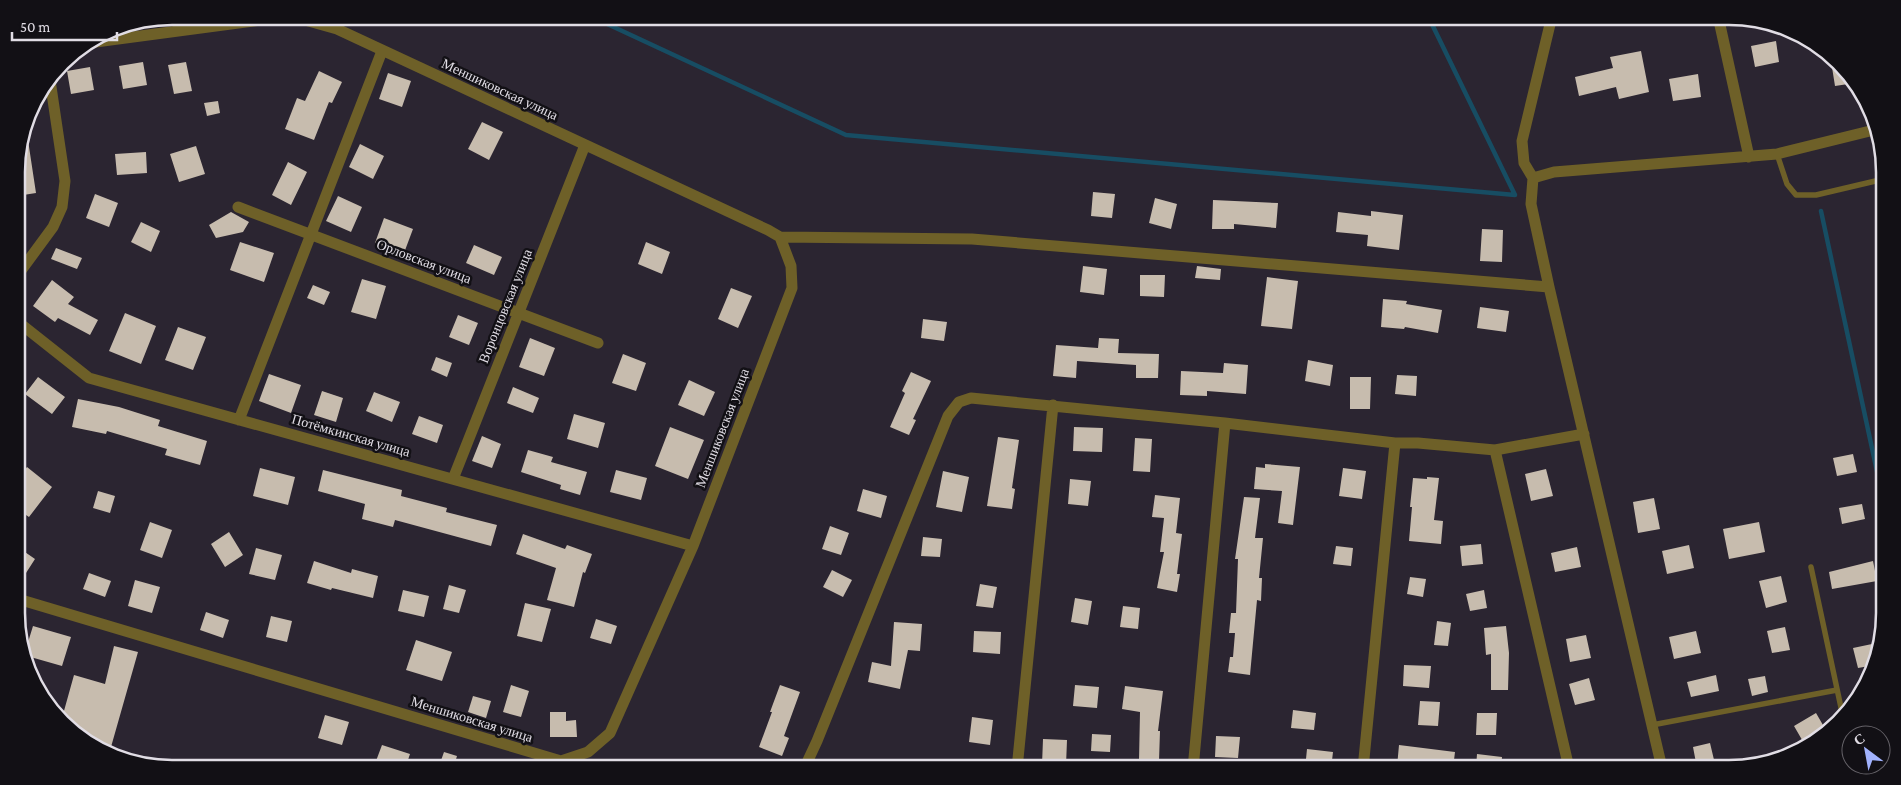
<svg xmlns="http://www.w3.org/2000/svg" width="1901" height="785" font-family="'Crimson Pro',serif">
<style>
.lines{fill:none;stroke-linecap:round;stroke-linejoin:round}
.stream{stroke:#174d63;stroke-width:4.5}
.building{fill:#c7bcae}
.lane{stroke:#6e6028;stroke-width:5.5}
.street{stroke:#6e6028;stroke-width:11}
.labels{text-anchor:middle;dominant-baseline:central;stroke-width:5;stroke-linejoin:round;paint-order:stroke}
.street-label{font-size:14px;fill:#e1dde5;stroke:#121015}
.rim{fill:none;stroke:#e1dde5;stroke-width:2.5}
</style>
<rect width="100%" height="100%" fill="#2b2531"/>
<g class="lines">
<path class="stream" d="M590 16 846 135 1515 195 1428 16
M1821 211 1884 504"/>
</g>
<path class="building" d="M1776 41 1779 62 1755 67 1751 46Z
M1641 51 1649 92 1619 99 1616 87 1579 96 1575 77 1613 68 1610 57Z
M1831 61 1853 77 1855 83 1835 86Z
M143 62 147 85 123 89 119 66Z
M186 62 192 91 174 94 168 65Z
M90 67 94 90 71 94 67 71Z
M319 71 342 82 332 103 329 102 314 140 285 129 297 98 305 101Z
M388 73 411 81 402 107 379 99Z
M1698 74 1701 97 1673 101 1669 79Z
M218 101 220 113 207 116 204 103Z
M482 122 503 132 489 160 468 149Z
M26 127 36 193 17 196V162Z
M360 144 384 156 373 179 349 167Z
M196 146 205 174 179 182 170 154Z
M146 152 147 173 117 175 115 154Z
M288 162 307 172 291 205 272 195Z
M1093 192 1115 194 1112 218 1091 216Z
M95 194 118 203 109 227 86 218Z
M338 196 362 207 351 232 326 221Z
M1155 198 1177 204 1171 229 1149 223Z
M1213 200 1278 203 1276 228 1234 224V229H1212Z
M1371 211 1403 215 1399 250 1367 246 1368 235 1336 232 1338 212 1371 216Z
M231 212 249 222 243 232 216 238 209 225Z
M384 218 413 229 404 253 375 243Z
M141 222 160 231 151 252 131 242Z
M1482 229 1503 230 1502 262 1480 261Z
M240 242 274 253 264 282 230 270Z
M646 242 670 252 662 274 638 264Z
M474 245 502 257 494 275 466 263Z
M56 248 82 258 77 269 51 259Z
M1083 266 1107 269 1104 295 1080 292Z
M1197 266 1221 269 1220 280 1195 278Z
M1140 275H1165L1164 297 1140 296Z
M1267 277 1298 281 1292 329 1261 326Z
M362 279 386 286 376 319 351 312Z
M52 280 74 297 68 304 98 320 90 335 58 318 55 322 33 306Z
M313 285 330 292 324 305 307 298Z
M731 288 752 296 738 328 718 319Z
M1383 299 1407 301 1406 304 1442 310 1438 333 1405 327 1404 329 1381 327Z
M1480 307 1509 311 1506 332 1477 328Z
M125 313 156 326 141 364 109 351Z
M458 315 478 323 469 345 449 337Z
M923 319 947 322 944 341 921 338Z
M178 327 206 337 193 370 165 360Z
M530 338 555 348 544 376 519 367Z
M1099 338 1119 339 1118 353 1159 354 1158 378H1136V365L1077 361 1076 378 1053 376 1056 345 1098 348Z
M623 354 646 363 636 391 612 383Z
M436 357 452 363 447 377 431 370Z
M1308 360 1333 365 1330 386 1305 381Z
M1224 363 1248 365 1246 394 1207 391V396L1180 395 1181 371 1223 373Z
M911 372 931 381 913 419 916 420 909 435 890 427 905 393 902 391Z
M269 374 301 385 291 413 259 401Z
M1397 375 1417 376 1416 396 1395 394Z
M38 377 65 397 52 414 25 394Z
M1350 377H1371L1370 409H1350Z
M689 380 715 392 704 416 678 405Z
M513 387 539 398 533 413 507 403Z
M322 391 343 398 336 422 314 415Z
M374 392 400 402 392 422 366 411Z
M78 399 119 407 160 420 158 426 207 441 200 465 165 455 167 449 107 431 106 434 72 427Z
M574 414 605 423 598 448 567 439Z
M419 416 443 425 437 443 412 434Z
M670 427 704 440 688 479 655 466Z
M1074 427 1103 428 1102 452 1073 451Z
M482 436 501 444 492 468 472 461Z
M998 437 1019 440 1012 488 1015 489 1012 509 987 506Z
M1135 438 1152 439 1150 472 1133 471Z
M528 450 553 457 551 462 587 472 580 495 560 489 561 485 521 472Z
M1853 454 1857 472 1837 476 1833 458Z
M1265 464 1300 467 1293 525 1278 523 1282 491 1254 489 1256 467 1265 468Z
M27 467 52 487 29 517 17 509V480Z
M260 468 295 477 288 505 253 496Z
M1343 468 1366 471 1362 499 1339 496Z
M1546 469 1553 496 1531 501 1525 474Z
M323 470 402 490 401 496 447 508 446 512 497 525 491 546 395 520 393 527 362 519 365 504 318 491Z
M616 470 647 478 641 500 610 492Z
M943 471 969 477 962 512 936 507Z
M1427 477 1439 478 1434 520 1443 521 1441 544 1409 541 1412 507H1410L1413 478 1427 479Z
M1070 479 1091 481 1088 506 1068 504Z
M863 489 887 496 881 518 857 511Z
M98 491 115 496 110 513 93 508Z
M1155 495 1180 498 1176 533 1182 534 1177 574H1180L1177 592 1157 588 1164 552H1160L1164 518 1152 517Z
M1244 497 1260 498 1255 538H1263L1259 578H1262L1261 601 1257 600 1250 675 1228 672 1230 657H1233L1235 633H1229L1231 613H1236L1238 559H1235Z
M1654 498 1660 529 1638 533 1633 502Z
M1862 504 1865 519 1842 524 1839 508Z
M150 522 172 530 162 558 140 550Z
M1759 522 1765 552 1729 559 1723 529Z
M830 526 849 533 841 555 822 549Z
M229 532 243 555 225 567 211 544Z
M523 534 565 549 567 545 592 554 585 573 583 572 574 607 547 600 556 568 516 554Z
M923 537 942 539 940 557 921 556Z
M1481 544 1483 564 1462 566 1460 546Z
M1689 545 1694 568 1667 574 1662 551Z
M1336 546 1353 548 1351 566 1333 564Z
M1577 547 1581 567 1555 572 1551 553Z
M256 548 282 555 275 580 249 574Z
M22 550 35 559 26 573 17 568V557Z
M314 561 351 573 352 569 378 576 373 598 332 588 331 590 307 583Z
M1873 561 1877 581 1832 589 1829 572Z
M832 570 852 580 843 597 823 587Z
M89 573 111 581 105 597 83 589Z
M1781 576 1787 602 1766 608 1759 581Z
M1410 577 1426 579 1423 597 1407 594Z
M135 580 160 587 152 613 128 606Z
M980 584 997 587 993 608 976 606Z
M449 585 466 590 459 613 443 609Z
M403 590 429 596 424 617 398 611Z
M1484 590 1487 608 1470 611 1466 594Z
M1075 598 1092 601 1088 625 1071 622Z
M525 603 551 609 542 642 517 636Z
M1123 606 1140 608 1138 629 1120 627Z
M206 612 229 620 223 638 200 630Z
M271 616 292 621 287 642 266 637Z
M596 619 617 626 611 644 590 638Z
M1437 621 1451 623 1448 646 1434 645Z
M894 622 922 624 920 651 908 650 900 689 868 682 872 662 891 666Z
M33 626 71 637 62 666 27 656 25 652Z
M1506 626 1509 653 1508 690H1491V654L1486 655 1484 628Z
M1785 627 1790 650 1772 653 1767 631Z
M974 631 1001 632 1000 654 973 652Z
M1696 631 1701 653 1674 659 1669 637Z
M1586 635 1591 658 1570 662 1566 639Z
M416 640 452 652 442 681 406 670Z
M1872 644 1876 659 1875 665 1858 668 1853 648Z
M114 646 138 652 111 747 94 742 62 718 74 675 105 684Z
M1404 665 1431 666 1429 688 1403 686Z
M1716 675 1719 691 1691 697 1687 682Z
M1765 676 1768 692 1752 696 1748 679Z
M1589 678 1595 700 1575 705 1569 684Z
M511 685 529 691 521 717 503 712Z
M780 685 800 692 784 736 789 738 782 756 759 747 772 712H770Z
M1075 685 1099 687 1097 708 1073 706Z
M1125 686 1163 691 1158 731H1160L1159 761H1139L1140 712 1122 709Z
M473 696 491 701 486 718 468 712Z
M1420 701 1440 702 1438 726 1418 725Z
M1293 710 1316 713 1314 730 1291 728Z
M550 712H566V721L576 720 577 737H550Z
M1477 713H1497L1496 735H1476Z
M1816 713 1827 732 1805 745 1794 726Z
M325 715 349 722 342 745 318 738Z
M972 717 993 720 990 745 969 742Z
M1092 734 1111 735 1110 752 1091 751Z
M1216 736 1240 737 1238 758 1215 757Z
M1043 739 1067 740 1066 766 1042 765Z
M1710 743 1715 764 1697 768 1693 747Z
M382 745 410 754 405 769H373Z
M1399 745 1455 752 1453 768 1415 766V768L1397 767Z
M1307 749 1333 752 1331 769H1305Z
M444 752 457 756 453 769H438Z
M1477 754 1502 757 1501 768H1476Z"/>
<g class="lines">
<path class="lane" d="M1777 154 1787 184 1796 195H1816L1884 179
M1811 567 1843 717
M1652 725 1837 690"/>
<path class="street" d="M1718 16 1749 157
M1533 178 1524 163 1522 141 1552 16
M238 207 598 343
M780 237 972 239 1549 287
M17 276 53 227 62 207 65 181 50 80
M17 321 89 378 693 546
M239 420 382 51
M1495 450 1569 768
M453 479 585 145
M18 599 561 761 588 752 610 733 693 546 792 288 791 266 780 237 768 230 337 29 305 20 276 18 88 43
M1662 768 1549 287 1531 204 1533 178 1554 172 1777 154 1874 130
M804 769 817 741 948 416 959 402 971 398 1225 423 1395 443H1418L1495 450 1584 434
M1017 769 1053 405
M1193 769 1225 423
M1363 769 1395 443"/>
</g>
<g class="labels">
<g class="street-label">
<text transform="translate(500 89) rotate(25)">Меншиковская улица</text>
<text transform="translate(424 261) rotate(21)">Орловская улица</text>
<text transform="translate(505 306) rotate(-68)">Воронцовская улица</text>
<text transform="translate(722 428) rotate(-69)">Меншиковская улица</text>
<text transform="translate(351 435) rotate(16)">Потёмкинская улица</text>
<text transform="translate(472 719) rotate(17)">Меншиковская улица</text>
</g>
</g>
<path d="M0 0H1901V785H0ZM172 25H1729A147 147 0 0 1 1876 172V613A147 147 0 0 1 1729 760H172A147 147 0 0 1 25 613V172A147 147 0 0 1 172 25Z" fill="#121015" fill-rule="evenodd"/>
<path class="rim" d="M172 25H1729A147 147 0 0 1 1876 172V613A147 147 0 0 1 1729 760H172A147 147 0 0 1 25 613V172A147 147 0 0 1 172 25Z"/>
<g transform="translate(1866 750) rotate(328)"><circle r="24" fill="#121015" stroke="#656268"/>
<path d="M0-4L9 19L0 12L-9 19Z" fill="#a1b2fd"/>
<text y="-8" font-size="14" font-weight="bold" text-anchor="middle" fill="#e1dde5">С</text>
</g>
<path d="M12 32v8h105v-8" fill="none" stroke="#e1dde5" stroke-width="2.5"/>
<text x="20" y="32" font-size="15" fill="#e1dde5" stroke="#121015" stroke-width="4" paint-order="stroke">50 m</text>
</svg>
